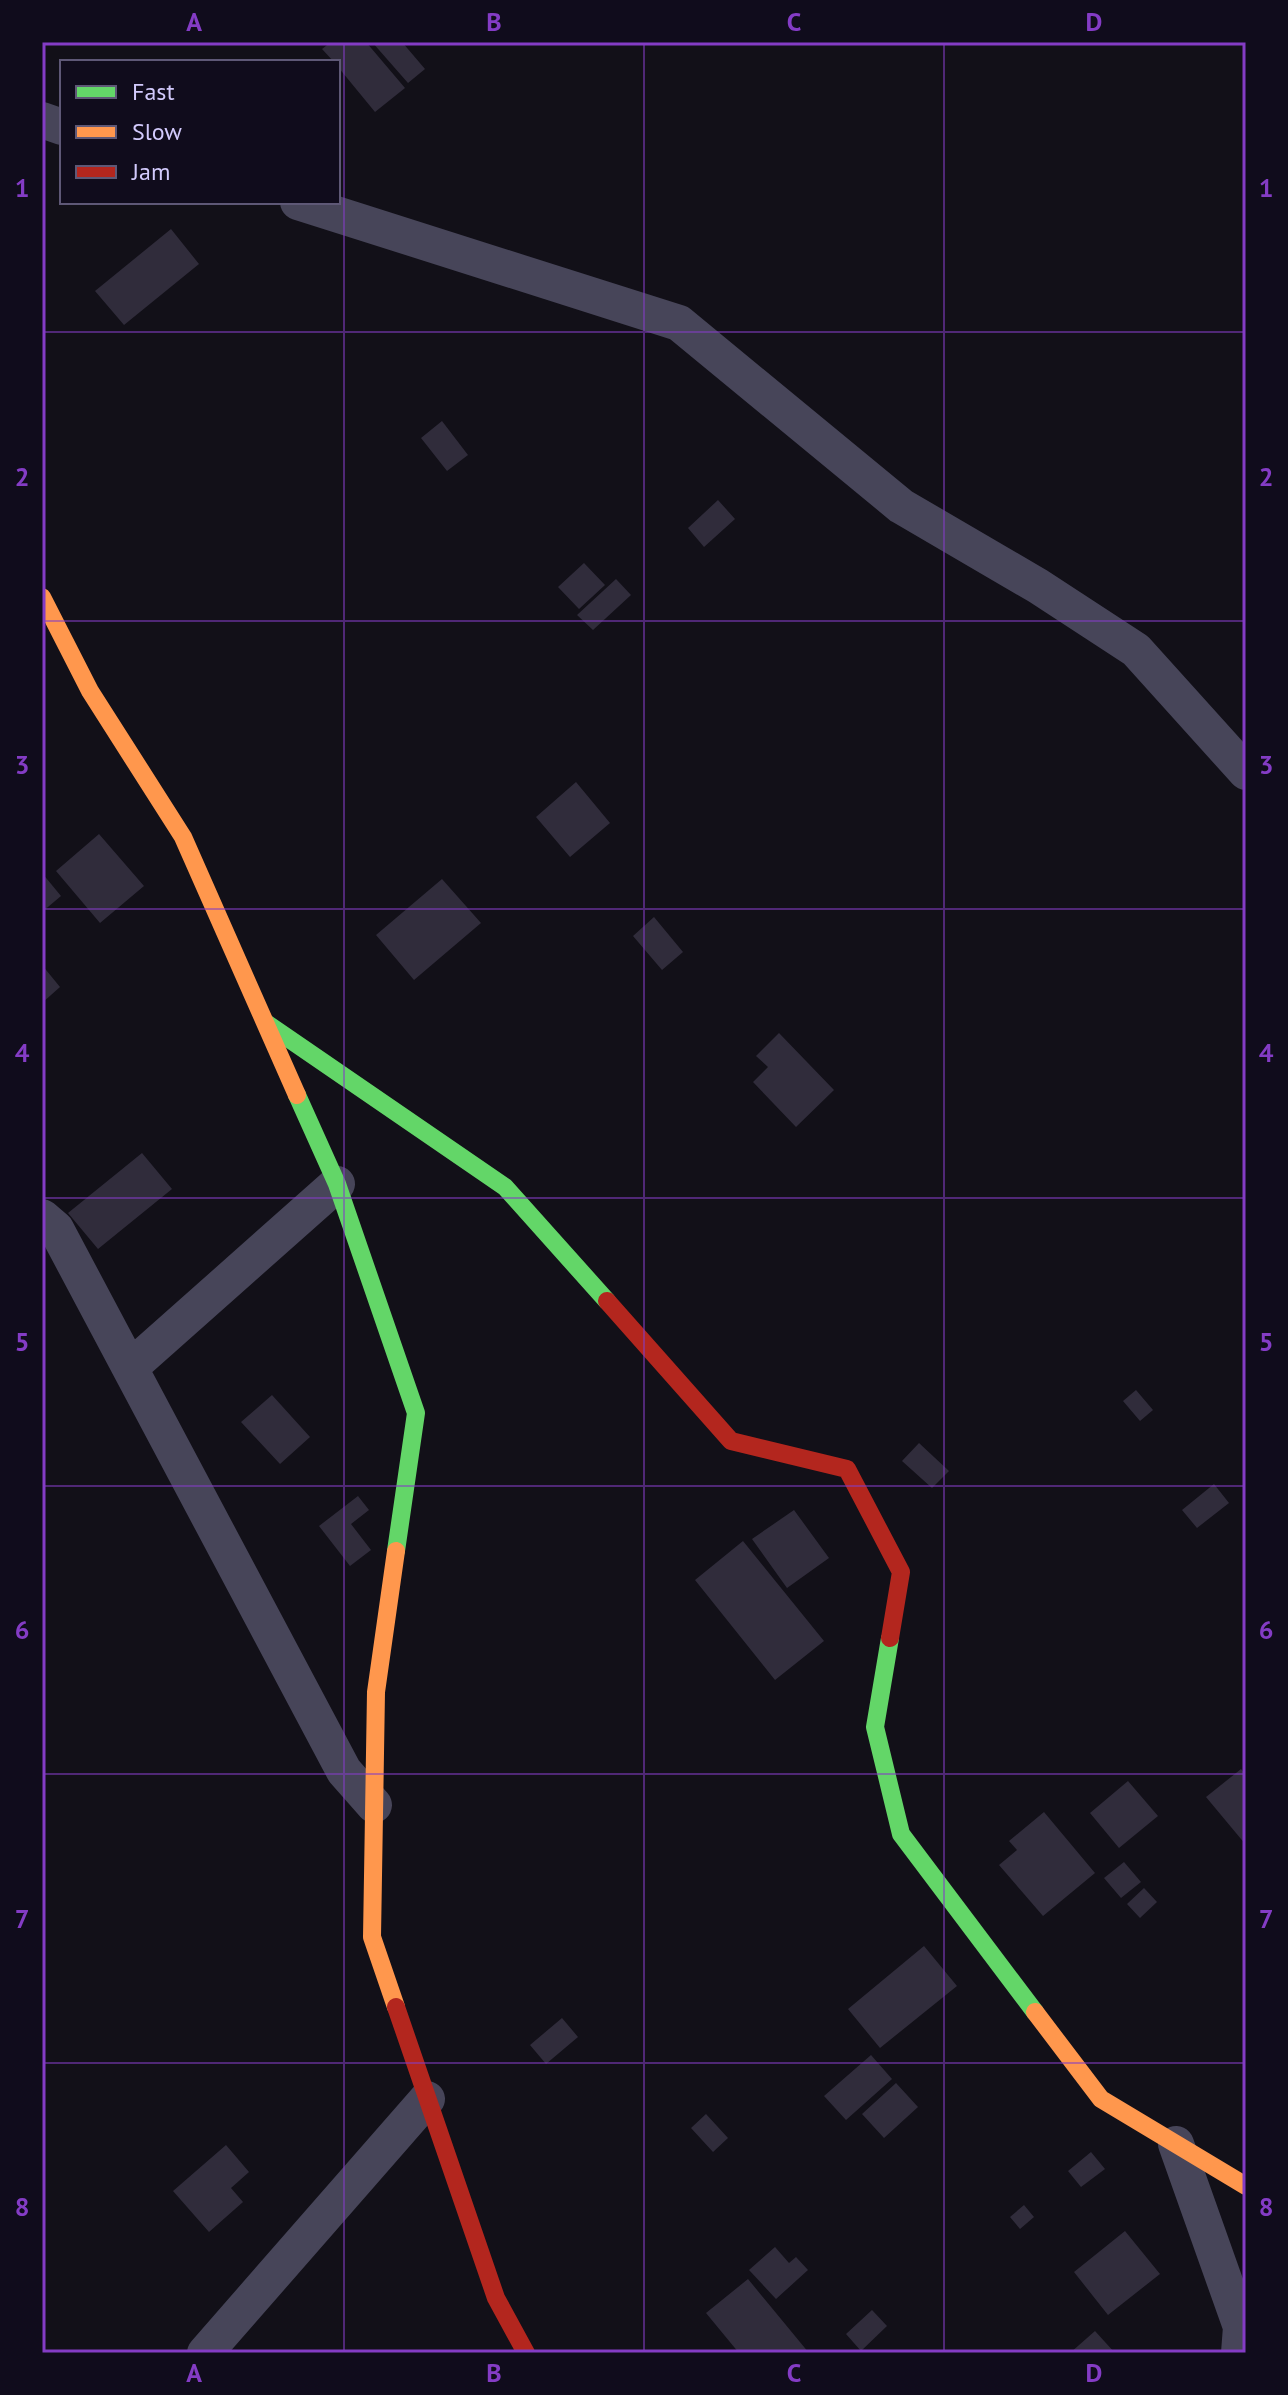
<svg xmlns="http://www.w3.org/2000/svg" width="1288" height="2395" font-family="'PT Sans',sans-serif">
<style>
.building{fill:#302c3b}
.lines{fill:none;stroke-linecap:round;stroke-linejoin:round}
.street{stroke:#474559;stroke-width:36}
.fast{stroke:#63d668;stroke-width:18}
.slow{stroke:#ff974d;stroke-width:18}
.jam{stroke:#b3261e;stroke-width:18}
.grid{fill:none;stroke:#843cc5;stroke-width:2;stroke-opacity:0.55}
.neatline{fill:none;stroke:#843cc5;stroke-width:3}
.grid-label{font-size:26px;text-anchor:middle;font-weight:bold;fill:#843cc5}
</style>
<rect width="100%" height="100%" fill="#121018"/>
<path class="building" d="M331 42H366L405 88 375 112 338 67V62H334L322 49Z
M372 42H402L425 69 408 83Z
M171 229 199 264 124 325 95 291Z
M442 421 468 455 447 471 421 438Z
M718 500 735 519 704 547 688 528Z
M584 563 605 585 579 609 558 587Z
M616 579 631 595 593 630 577 615Z
M576 782 610 823 570 857 536 817Z
M99 834 144 886 100 923 56 871Z
M42 873 61 896 42 912Z
M442 879 481 923 414 980 376 935Z
M654 917 683 952 662 970 633 936Z
M42 965 60 987 42 1003Z
M779 1033 834 1090 796 1127 753 1082 768 1067 756 1056Z
M142 1153 172 1189 98 1249 68 1213Z
M1136 1390 1153 1410 1140 1421 1123 1401Z
M272 1395 310 1437 280 1464 241 1422Z
M919 1443 949 1471 932 1488 902 1461Z
M1214 1484 1229 1503 1197 1528 1182 1510Z
M358 1496 369 1510 351 1524 371 1550 350 1566 319 1526Z
M794 1510 829 1558 787 1588 752 1539Z
M743 1541 824 1641 775 1680 695 1580Z
M1241 1769 1246 1775V1845L1206 1797Z
M1128 1781 1158 1816 1119 1848 1090 1813Z
M1044 1812 1095 1873 1043 1916 999 1865 1017 1850 1009 1841Z
M1124 1862 1141 1882 1121 1898 1104 1878Z
M1144 1888 1157 1902 1140 1918 1127 1904Z
M924 1946 957 1986 880 2048 848 2009Z
M562 2018 578 2037 546 2064 530 2045Z
M871 2055 892 2079 846 2120 824 2096Z
M896 2083 918 2107 884 2138 862 2114Z
M706 2114 728 2138 713 2152 691 2128Z
M226 2145 249 2172 231 2188 243 2202 209 2232 173 2191Z
M1091 2152 1105 2169 1081 2187 1068 2171Z
M1024 2205 1034 2217 1020 2229 1010 2217Z
M1125 2231 1160 2274 1108 2315 1074 2272Z
M775 2247 789 2263 796 2257 808 2270 776 2299 749 2270Z
M748 2279 809 2353H739L706 2313Z
M872 2310 887 2326 861 2351 846 2334Z
M1095 2331 1115 2353H1070Z"/>
<g class="lines">
<path class="street" d="M42 120 62 127
M298 202 679 323 901 506 1038 586 1136 650 1246 772
M42 1217 56 1229 344 1771 374 1805
M132 1366 337 1184
M1176 2144 1241 2327 1239 2353
M205 2353 427 2099"/>
<path class="fast" d="M266 1023 505 1187 607 1301
M297 1095 337 1184 416 1413 396 1551
M890 1638 875 1727 901 1834 1035 2012"/>
<path class="slow" d="M42 597 90 691 183 837 297 1095
M396 2007 372 1937 376 1692 396 1551
M1035 2012 1101 2099 1246 2186"/>
<path class="jam" d="M607 1301 731 1441 847 1469 901 1572 890 1638
M396 2007 496 2298 526 2353"/>
</g>
<path class="grid" d="M344 42V2353M644 42V2353M944 42V2353M42 332H1246M42 621H1246M42 909H1246M42 1198H1246M42 1486H1246M42 1774H1246M42 2063H1246"/>
<rect width="1288" height="2395" fill="none" stroke="#100c1c" stroke-width="88"/>
<rect x="60" y="60" width="280" height="144" fill="#100c1c" stroke="#5e5876" stroke-width="2"/>
<rect x="76" y="86" width="40" height="12" fill="#63d668" stroke="#5e5876" stroke-width="2"/>
<text x="132" y="100" font-size="24" fill="#d2cafc">Fast</text>
<rect x="76" y="126" width="40" height="12" fill="#ff974d" stroke="#5e5876" stroke-width="2"/>
<text x="132" y="140" font-size="24" fill="#d2cafc">Slow</text>
<rect x="76" y="166" width="40" height="12" fill="#b3261e" stroke="#5e5876" stroke-width="2"/>
<text x="132" y="180" font-size="24" fill="#d2cafc">Jam</text>
<rect x="44" y="44" width="1200" height="2307" class="neatline"/>
<g class="grid-label">
<text x="194" y="31">A</text>
<text x="494" y="31">B</text>
<text x="794" y="31">C</text>
<text x="1094" y="31">D</text>
<text x="22" y="197">1</text>
<text x="1266" y="197">1</text>
<text x="22" y="486">2</text>
<text x="1266" y="486">2</text>
<text x="22" y="774">3</text>
<text x="1266" y="774">3</text>
<text x="22" y="1062">4</text>
<text x="1266" y="1062">4</text>
<text x="22" y="1351">5</text>
<text x="1266" y="1351">5</text>
<text x="22" y="1639">6</text>
<text x="1266" y="1639">6</text>
<text x="22" y="1928">7</text>
<text x="1266" y="1928">7</text>
<text x="22" y="2216">8</text>
<text x="1266" y="2216">8</text>
<text x="194" y="2382">A</text>
<text x="494" y="2382">B</text>
<text x="794" y="2382">C</text>
<text x="1094" y="2382">D</text>
</g>
</svg>
